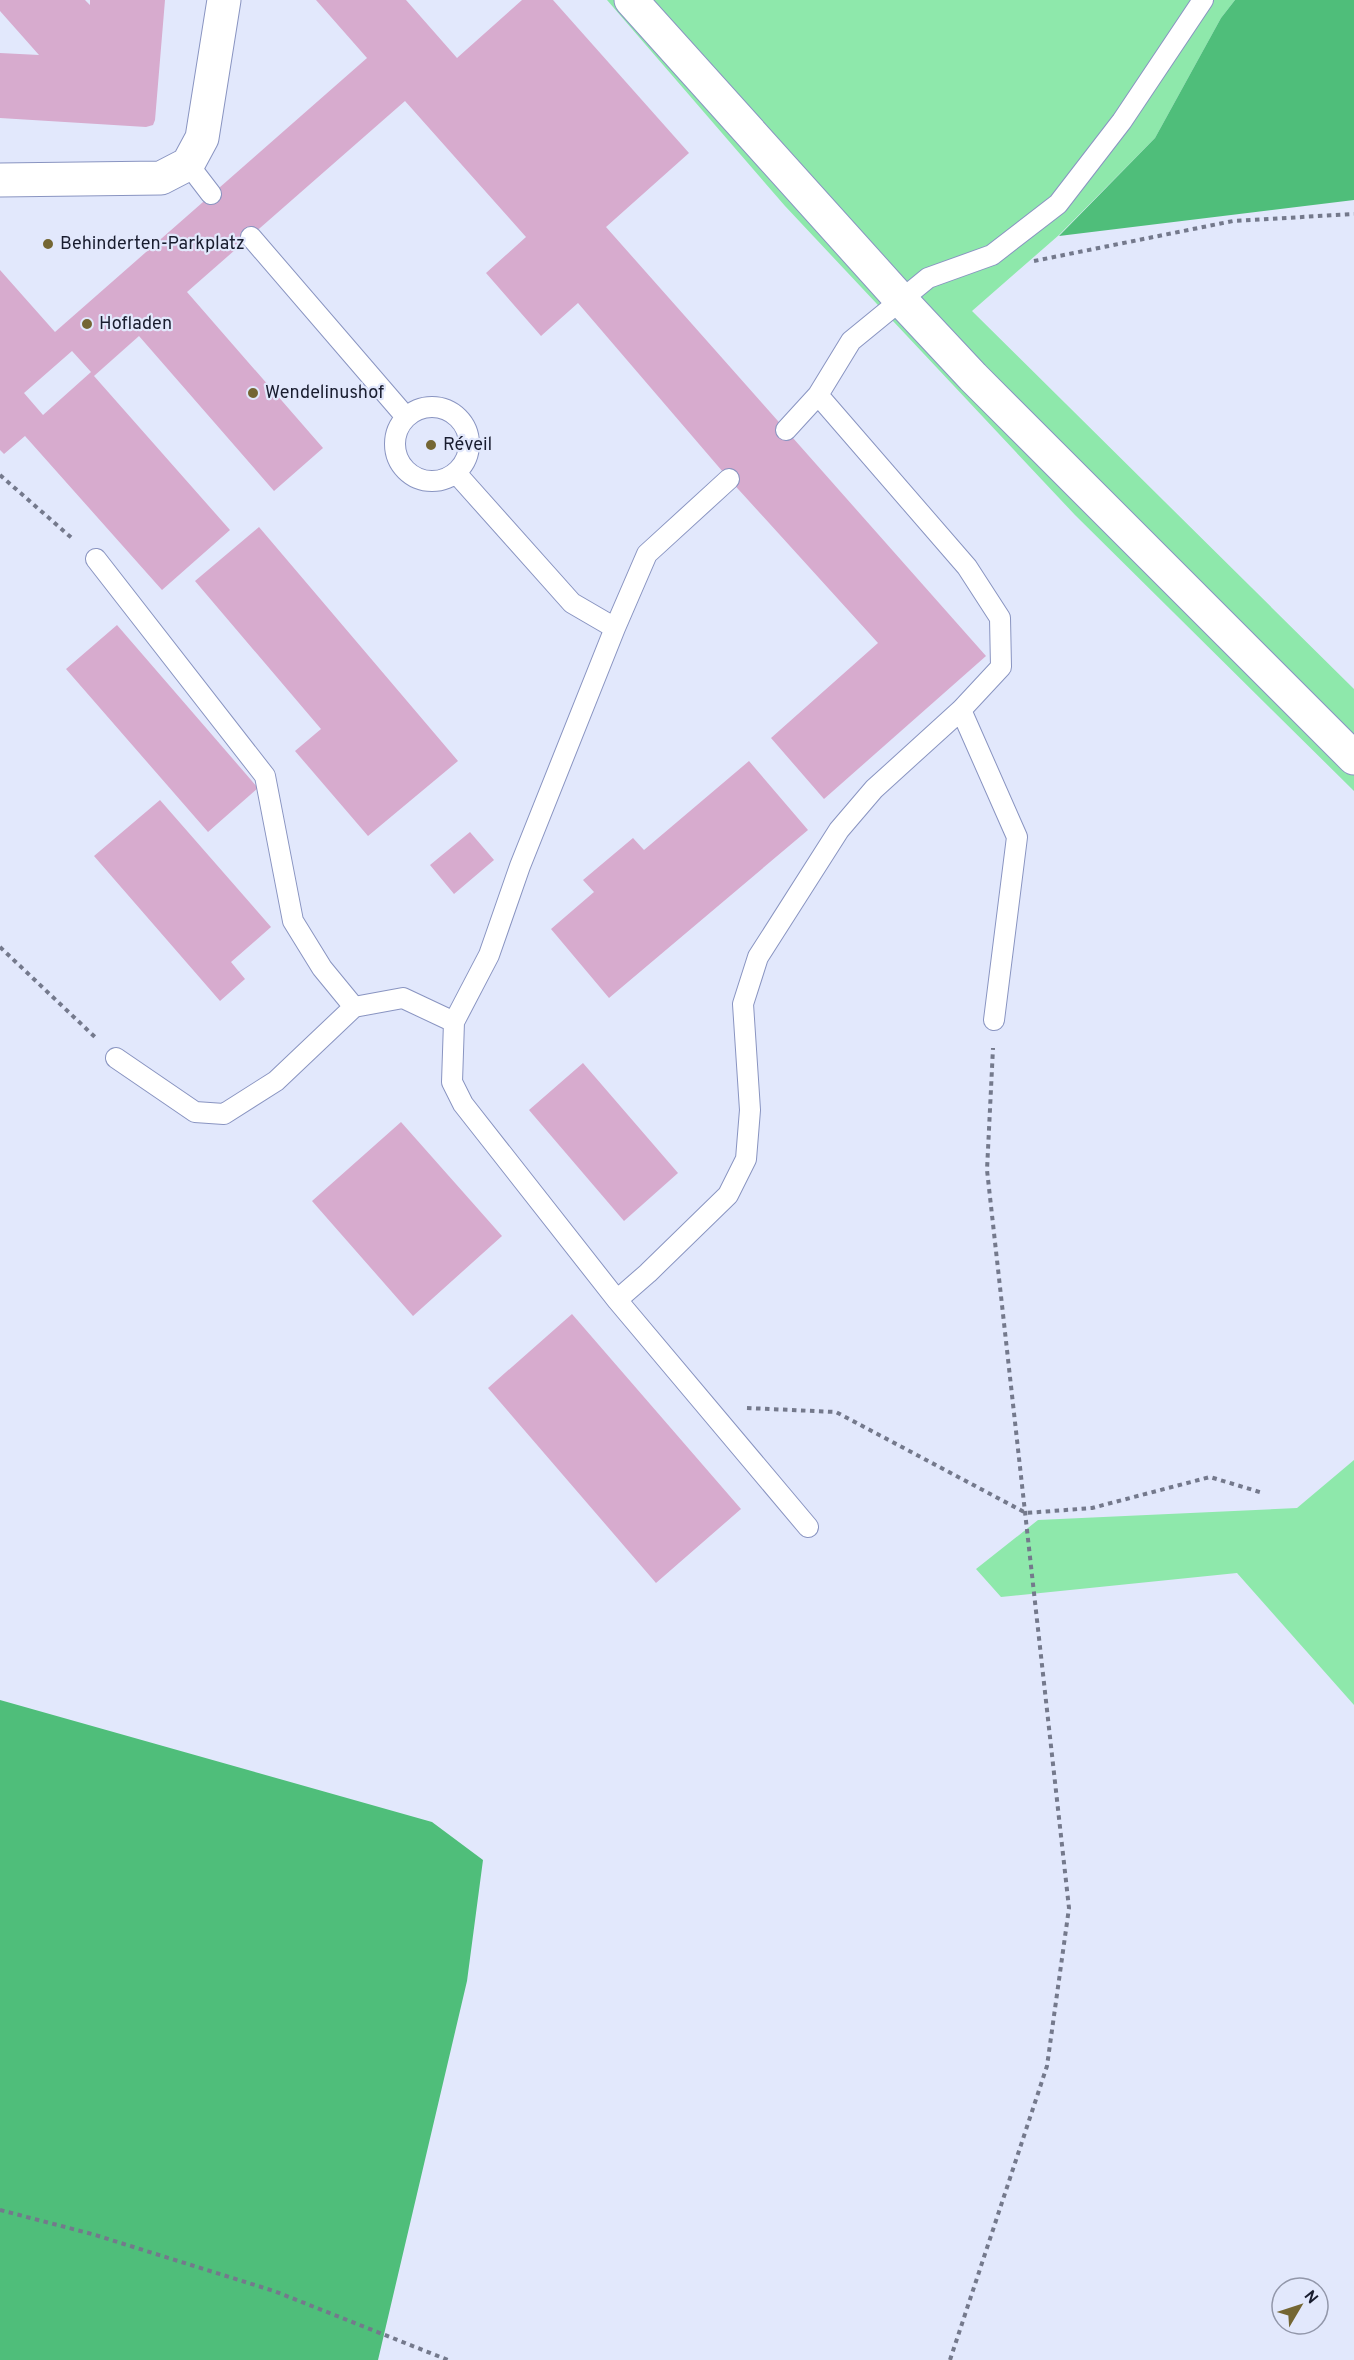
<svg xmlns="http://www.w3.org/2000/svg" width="1354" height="2360" font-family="Overpass,sans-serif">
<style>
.green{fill:#8ee8ab}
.forest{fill:#4fbe7a}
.building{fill:#d7abce;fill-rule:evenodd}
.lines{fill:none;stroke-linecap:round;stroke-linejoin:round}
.service-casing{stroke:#8994c1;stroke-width:22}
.minor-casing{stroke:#8994c1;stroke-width:35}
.tertiary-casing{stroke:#8994c1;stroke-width:35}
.path{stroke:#74798c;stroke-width:4;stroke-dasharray:4.5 4.5;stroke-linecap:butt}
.service{stroke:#fff;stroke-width:20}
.minor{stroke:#fff;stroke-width:33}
.tertiary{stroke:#fff;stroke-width:33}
.poi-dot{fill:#746633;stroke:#e2e8fc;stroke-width:2}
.labels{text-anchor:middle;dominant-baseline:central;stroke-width:4.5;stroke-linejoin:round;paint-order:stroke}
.poi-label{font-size:18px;fill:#191d2f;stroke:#e2e8fc;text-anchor:start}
</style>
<rect width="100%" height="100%" fill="#e2e8fc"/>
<path class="green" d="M607 0H1235L1221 18 1155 138 1059 235 972 311 1354 689V791L1075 515 785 206Z
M1354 1460V1705L1237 1573 1001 1597 976 1569 1038 1520 1297 1508Z"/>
<path class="forest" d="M1235 0H1354V200L1059 236 1155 138 1221 18Z
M0 1700 432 1822 483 1860 467 1981 378 2360H0Z"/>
<path class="building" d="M0 0H85L90 5V0H165L155 120 153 125 146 127 0 118V53L39 55 0 11Z
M316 0H406L457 58 522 0H553L689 153 606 227 986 656 824 799 771 738 878 643 729 479 578 303 541 336 486 273 526 237 405 101 187 292 323 448 274 491 139 336 94 376 230 530 162 590 25 436 4 454 0 450V270L55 332 367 58ZM72 351 91 372 43 415 24 393Z
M259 527 458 761 368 836 295 751 321 729 195 581Z
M117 625 258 788 208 832 66 669Z
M749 761 808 830 609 998 551 929 594 892 583 880 633 838 644 850Z
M160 800 271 927 231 962 245 979 220 1001 94 856Z
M470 832 494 860 454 894 430 865Z
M583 1063 678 1173 624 1221 529 1110Z
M401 1122 502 1236 413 1316 312 1201Z
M572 1314 741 1509 656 1583 488 1388Z"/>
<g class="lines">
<defs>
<path id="service" d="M188 164 211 194
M251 237 406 417
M395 444a37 37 0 1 1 74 0a37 37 0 1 1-74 0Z
M786 430 818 395 851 341 928 278 992 255 1058 204 1122 121 1203 0
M456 473 572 603 615 628
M729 479 647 554 615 628 520 866 489 955 454 1022 452 1082 463 1104 617 1300 808 1527
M96 559 265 776 293 921 322 968 354 1007
M961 710 1017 837 994 1020
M116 1058 195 1112 224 1114 276 1081 354 1007 403 998 454 1022
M617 1300 648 1273 728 1195 746 1159 750 1110 743 1004 758 957 839 830 874 789 961 710 1001 667 1000 618 967 567 818 395"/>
<path id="minor" d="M0 180 161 178 188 164 202 138 224 0"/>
<path id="tertiary" d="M631 0 901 300 973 377 1354 758"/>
</defs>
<use href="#service" class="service-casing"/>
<use href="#minor" class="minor-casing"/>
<use href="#tertiary" class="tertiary-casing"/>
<path class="path" d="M1034 261 1233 221 1354 214
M0 475 74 540
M0 947 96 1038
M747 1408 836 1412 1026 1513 1092 1508 1210 1477 1263 1493
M0 2210 92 2234 274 2291 448 2360
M950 2360 1047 2066 1069 1908 987 1170 993 1048"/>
<use href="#service" class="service"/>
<use href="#minor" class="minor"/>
<use href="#tertiary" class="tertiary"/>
</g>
<g class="poi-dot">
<circle cx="48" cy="244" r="6"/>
<circle cx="87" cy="324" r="6"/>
<circle cx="253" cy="393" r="6"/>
<circle cx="431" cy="445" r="6"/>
</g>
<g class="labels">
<g class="poi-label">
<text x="60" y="244">Behinderten-Parkplatz</text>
<text x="99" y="324">Hofladen</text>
<text x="265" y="393">Wendelinushof</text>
<text x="443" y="445">Réveil</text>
</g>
</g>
<g transform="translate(1300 2306) rotate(51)"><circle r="28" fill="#e2e8fc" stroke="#9297aa" stroke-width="1.5"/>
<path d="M0-4.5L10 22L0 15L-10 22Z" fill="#746633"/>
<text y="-9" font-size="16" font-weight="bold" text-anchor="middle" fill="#191d2f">N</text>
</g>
</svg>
